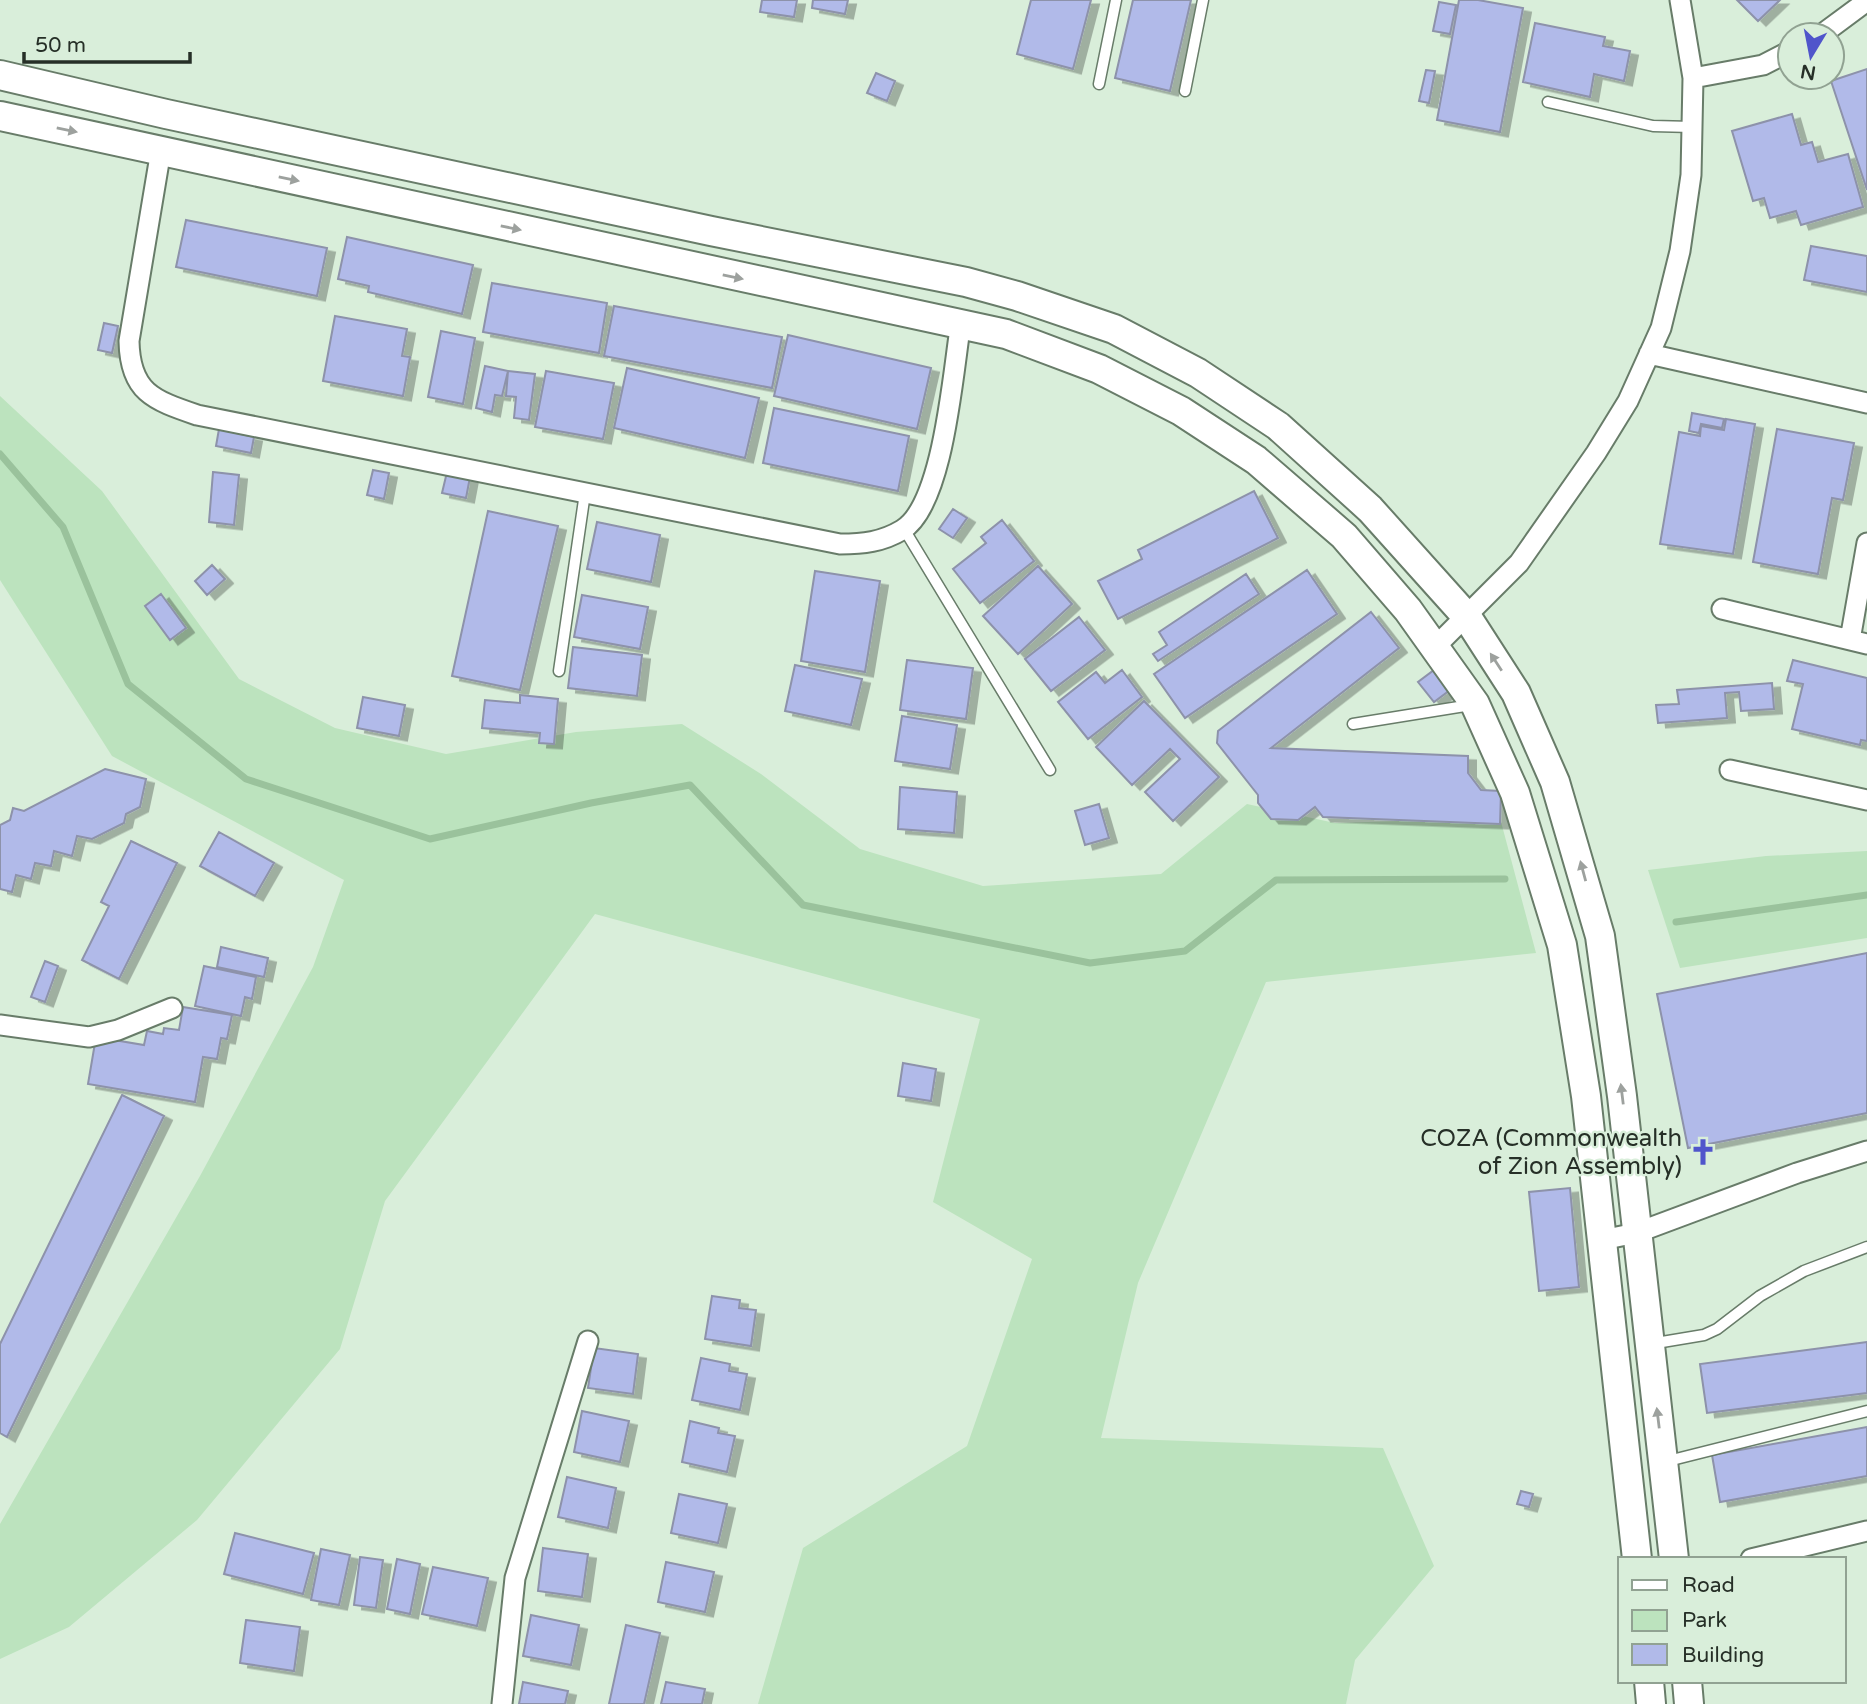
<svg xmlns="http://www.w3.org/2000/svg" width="1867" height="1704" font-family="'Varela Round',sans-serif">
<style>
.green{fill:#bce3be}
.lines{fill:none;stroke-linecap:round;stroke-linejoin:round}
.stream{stroke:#9ac29c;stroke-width:7}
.building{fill:#b1bae9;stroke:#8d92aa;stroke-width:2;filter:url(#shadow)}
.lane-casing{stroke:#687c69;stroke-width:13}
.street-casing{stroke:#687c69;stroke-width:23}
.secondary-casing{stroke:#687c69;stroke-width:32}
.lane{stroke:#fff;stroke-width:10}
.street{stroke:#fff;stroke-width:19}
.secondary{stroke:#fff;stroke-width:28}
.oneway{fill:#9da19e}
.labels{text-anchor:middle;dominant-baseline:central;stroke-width:5;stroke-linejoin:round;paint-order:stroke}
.poi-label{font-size:24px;fill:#262f27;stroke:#d9eeda;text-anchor:end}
</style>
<defs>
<filter id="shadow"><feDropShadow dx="8" dy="4.5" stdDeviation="0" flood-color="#0004"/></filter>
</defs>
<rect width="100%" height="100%" fill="#d9eeda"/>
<path class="green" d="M0 396 102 491 239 679 335 728 446 754 576 732 682 724 761 774 860 849 983 886 1161 874 1247 804 1335 823 1500 818 1536 953 1266 982 1138 1283 1101 1438 1383 1448 1434 1566 1355 1660 1346 1704H758L803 1548 967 1446 1032 1259 933 1202 980 1019 595 914 385 1201 340 1349 197 1520 69 1627 0 1659V1524L200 1176 313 967 344 880 112 756 0 580Z
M1867 851V938L1680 968 1648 870 1766 856Z"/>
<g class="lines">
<path class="stream" d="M0 454 63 527 128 684 246 779 430 839 591 803 690 785 803 905 1090 963 1185 951 1276 880 1505 879
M1676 922 1867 895"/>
</g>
<path class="building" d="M762 0H797L794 17 760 12Z
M813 0H848L845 14 812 8Z
M1031 0H1091L1073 69 1017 54Z
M1133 0H1191L1170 91 1115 78Z
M1459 0H1478L1523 8 1500 132 1437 120Z
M1737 0H1780L1758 21Z
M1439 2 1456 5 1450 34 1433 31Z
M1535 23 1605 37 1603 46 1630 51 1624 81 1594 74 1590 97 1523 82Z
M1867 69V190L1831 81Z
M1426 70 1435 71 1429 103 1419 101Z
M876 73 895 81 887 101 867 93Z
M1792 114 1801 145 1812 142 1818 162 1848 154 1863 207 1801 225 1796 211 1770 218 1764 198 1753 201 1732 131Z
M186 220 327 248 317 296 176 267Z
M347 237 473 265 462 314 368 292 369 286 338 279Z
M1811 246 1867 256V292L1804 280Z
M492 283 607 303 599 353 483 332Z
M614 306 782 337 772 388 604 356Z
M335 316 407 329 402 356 410 357 403 396 323 381Z
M104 323 118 326 112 353 98 350Z
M441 331 475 338 463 404 428 397Z
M788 335 931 368 917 429 774 396Z
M485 366 508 371 502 396 495 395 492 412 476 408Z
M627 368 759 398 745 458 614 428Z
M508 371 535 374 529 420 514 418 516 397 506 396Z
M546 371 614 383 603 439 535 427Z
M774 408 909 436 898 491 763 463Z
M1692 413 1724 419 1722 428 1701 424 1699 433 1689 431Z
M1726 419 1755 424 1733 554 1660 544 1679 432 1700 436 1701 426 1724 430Z
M219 429 254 437 251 453 216 446Z
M1777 429 1854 443 1843 500 1832 498 1818 574 1753 562Z
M373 470 389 473 384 499 367 495Z
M213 472 239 475 234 525 209 522Z
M447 472 470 477 466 498 442 493Z
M1254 491 1278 538 1118 619 1098 581 1142 559 1138 550Z
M953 509 967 518 953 538 939 529Z
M488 511 558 526 520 690 452 676Z
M1002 520 1034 561 980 603 953 569 986 543 981 537Z
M597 522 660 535 651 582 587 569Z
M212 565 225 579 207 595 195 581Z
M1038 566 1072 604 1018 654 983 616Z
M1307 570 1337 614 1185 718 1154 674Z
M815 571 880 581 865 672 801 661Z
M1246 574 1259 594 1158 661 1153 654 1167 645 1159 632Z
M161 594 186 628 170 640 145 606Z
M582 595 648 607 640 649 574 637Z
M1371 612 1399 648 1271 748 1468 756V773L1481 790 1501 791 1500 824 1323 817 1315 807 1298 820 1271 819 1258 803V795L1217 743 1218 731Z
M1079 617 1105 650 1051 691 1025 659Z
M573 647 642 655 637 696 568 688Z
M907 660 973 668 966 719 900 710Z
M1793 660 1867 678V741L1861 740 1860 745 1792 729 1803 684 1787 681Z
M795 665 862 679 851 725 785 711Z
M1122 670 1142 697 1088 739 1058 702 1096 672 1105 683Z
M1434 670 1450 690 1434 702 1418 682Z
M1772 683 1774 709 1741 711 1739 692 1725 693 1727 718 1658 723 1656 705 1679 704 1677 690Z
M520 695 558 699 554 744 539 743 540 733 482 728 485 700 520 703Z
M363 697 405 705 399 736 357 728Z
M1144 701 1219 777 1173 821 1145 792 1180 759 1170 749 1132 785 1096 747Z
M902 716 957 725 950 769 895 761Z
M105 769 146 779 140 807 126 814 124 823 92 839 77 836 72 856 54 851 51 866 35 863 31 879 16 875 12 892 0 889V825L10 820 13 808 24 811Z
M900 787 957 792 954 833 898 829Z
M1099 804 1109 838 1085 845 1075 811Z
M219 832 274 863 255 896 200 866Z
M131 841 177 863 119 979 82 960 109 906 101 902Z
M221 947 268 958 264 977 217 967Z
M1867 953V1113L1688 1148 1657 994Z
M45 961 58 966 45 1002 31 997Z
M204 966 256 977 252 999 245 997 241 1016 195 1006Z
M183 1007 232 1015 227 1039 221 1038 217 1059 203 1057 195 1102 88 1084 96 1037 144 1045 147 1031 163 1034 164 1028 179 1030Z
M903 1063 936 1069 931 1101 898 1096Z
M122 1095 164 1116 7 1437 0 1433V1344Z
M1570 1188 1579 1287 1539 1291 1529 1192Z
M712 1296 740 1300 739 1308 756 1310 751 1346 705 1339Z
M1867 1342V1393L1707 1413 1700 1364Z
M594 1348 638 1354 633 1394 588 1388Z
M701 1358 730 1364 729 1371 747 1374 740 1410 692 1400Z
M582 1411 629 1421 620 1462 574 1452Z
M690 1421 719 1428 718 1433 735 1436 727 1472 682 1462Z
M1867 1427V1476L1720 1502 1712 1455Z
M567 1477 616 1488 608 1528 558 1517Z
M1521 1491 1533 1494 1529 1507 1517 1504Z
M679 1494 727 1504 718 1543 671 1533Z
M235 1533 314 1553 303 1594 224 1574Z
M543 1548 588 1554 582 1597 538 1591Z
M321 1549 350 1555 339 1605 311 1600Z
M360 1557 383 1560 376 1608 354 1605Z
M397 1559 420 1564 410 1614 387 1609Z
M666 1562 714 1572 705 1612 658 1602Z
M433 1567 488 1578 477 1626 422 1614Z
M531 1615 579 1625 571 1665 523 1656Z
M246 1620 300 1627 294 1671 240 1663Z
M626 1625 660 1633 644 1704H609Z
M523 1682 568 1691 565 1704H519Z
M666 1682 705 1689 702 1704H661Z"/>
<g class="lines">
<defs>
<path id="lane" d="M1099 84 1116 0
M1185 91 1203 0
M1548 102 1653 126 1692 127
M904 529 1050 770
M559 671 585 493
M1353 724 1471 705
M1650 1344 1704 1335 1717 1329 1760 1296 1804 1271 1867 1247
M1664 1462 1867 1411"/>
<path id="street" d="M1821 35 1867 1
M1693 78 1763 65 1790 51
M161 150 129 341C130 392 153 400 197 415L840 544C863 544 882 542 902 530 944 505 953 370 961 322
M1649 354 1867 403
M1722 609 1867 644
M1850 640 1867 543
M1435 647 1519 563 1596 453 1628 401 1661 328 1680 251 1691 175 1693 78 1680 0
M1730 770 1867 800
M0 1025 89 1037 118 1030 172 1008
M1602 1240 1636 1233 1797 1173 1867 1151
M1751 1559 1867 1531
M502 1704 515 1578 588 1341"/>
<path id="secondary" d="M0 75 166 114 711 231 966 282 1017 296 1114 329 1198 373 1278 426 1370 509 1467 617 1516 693 1555 782 1600 936 1622 1096 1674 1559
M0 116 1006 334 1099 369 1181 411 1256 460 1344 536 1408 610 1475 704 1515 793 1562 945 1586 1096 1637 1559
M1649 1681 1651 1704
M1687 1681 1689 1704"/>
</defs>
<use href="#lane" class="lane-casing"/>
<use href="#street" class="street-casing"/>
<use href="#secondary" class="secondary-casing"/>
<use href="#lane" class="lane"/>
<use href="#street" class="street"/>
<use href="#secondary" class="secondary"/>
</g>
<defs><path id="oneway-solid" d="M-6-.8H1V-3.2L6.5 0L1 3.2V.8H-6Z" transform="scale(1.75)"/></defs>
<g class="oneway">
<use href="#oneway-solid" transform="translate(67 130) rotate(12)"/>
<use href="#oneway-solid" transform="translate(289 179) rotate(12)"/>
<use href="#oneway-solid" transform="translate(511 228) rotate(12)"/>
<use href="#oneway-solid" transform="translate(733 277) rotate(12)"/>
<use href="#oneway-solid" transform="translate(1496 662) rotate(-123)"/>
<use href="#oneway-solid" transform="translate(1583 871) rotate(-105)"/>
<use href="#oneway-solid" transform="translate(1622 1094) rotate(-97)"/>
<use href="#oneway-solid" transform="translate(1658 1418) rotate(-97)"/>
</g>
<defs>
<symbol id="church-bare" viewBox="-9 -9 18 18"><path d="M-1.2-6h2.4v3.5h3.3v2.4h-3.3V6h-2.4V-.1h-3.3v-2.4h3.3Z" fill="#5055cb" stroke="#d9eeda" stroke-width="2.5" paint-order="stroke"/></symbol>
</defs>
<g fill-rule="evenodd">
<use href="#church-bare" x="1684" y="1133" width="38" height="38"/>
</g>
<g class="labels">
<g class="poi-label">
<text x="1682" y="1138">COZA (Commonwealth<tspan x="1682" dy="28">of Zion Assembly)</tspan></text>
</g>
</g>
<rect x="1618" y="1557" width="228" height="126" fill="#d9eeda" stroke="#91a292" stroke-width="2"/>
<rect x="1632" y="1580" width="35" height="10" fill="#ffffff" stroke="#91a292" stroke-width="2"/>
<text x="1682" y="1592" font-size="21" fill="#262f27">Road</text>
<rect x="1632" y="1610" width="35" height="21" fill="#bce3be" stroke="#91a292" stroke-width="2"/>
<text x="1682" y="1627" font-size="21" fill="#262f27">Park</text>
<rect x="1632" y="1644" width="35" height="21" fill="#b1bae9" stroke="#91a292" stroke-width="2"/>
<text x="1682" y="1662" font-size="21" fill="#262f27">Building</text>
<g transform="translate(1811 56) rotate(190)"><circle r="33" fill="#d9eeda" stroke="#91a292" stroke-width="2"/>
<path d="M0-5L12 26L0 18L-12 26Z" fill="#5055cb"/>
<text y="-10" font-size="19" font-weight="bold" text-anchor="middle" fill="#262f27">N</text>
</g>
<path d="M24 52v10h166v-10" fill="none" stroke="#262f27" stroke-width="3.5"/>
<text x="35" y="52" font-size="21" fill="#262f27" stroke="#d9eeda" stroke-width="5" paint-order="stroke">50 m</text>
</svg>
